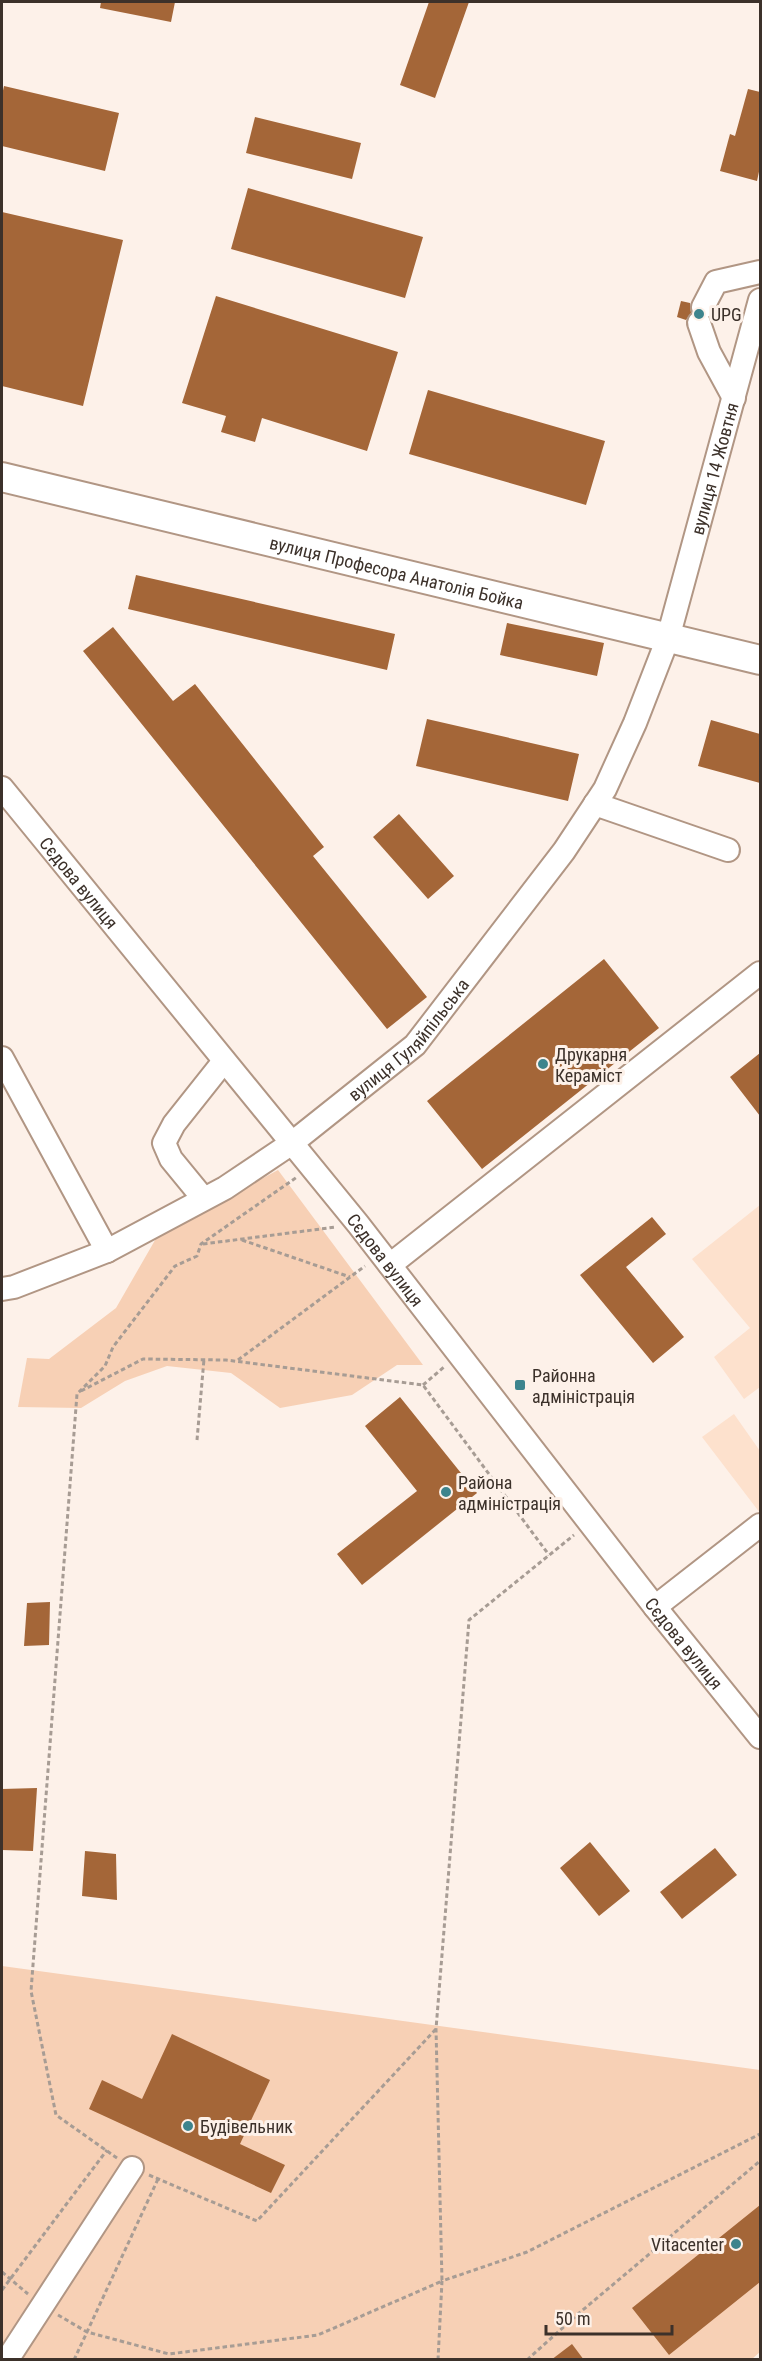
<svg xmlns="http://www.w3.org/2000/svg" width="762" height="2361" font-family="'Roboto Condensed',sans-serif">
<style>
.built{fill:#fde1cd}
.green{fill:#f7d0b5}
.building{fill:#a46638}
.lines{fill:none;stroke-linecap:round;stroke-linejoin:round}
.minor-casing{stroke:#b19684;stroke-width:26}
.major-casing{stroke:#b19684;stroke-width:32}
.path{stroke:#a79c94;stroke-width:3;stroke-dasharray:4.5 3;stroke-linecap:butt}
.minor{stroke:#fff;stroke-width:22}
.major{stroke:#fff;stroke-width:28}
.poi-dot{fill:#3d848d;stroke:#fdf1e9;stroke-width:2}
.labels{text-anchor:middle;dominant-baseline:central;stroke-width:6;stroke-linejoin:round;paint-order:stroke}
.poi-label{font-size:18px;fill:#3c312a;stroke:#fdf1e9;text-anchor:start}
.street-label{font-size:18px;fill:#3c312a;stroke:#fdf1e9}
</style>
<rect width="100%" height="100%" fill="#fdf1e9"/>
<path class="built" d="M760 1205V1387L744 1399 714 1357 750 1328 692 1259Z
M734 1414 760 1451V1513L702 1437Z"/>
<path class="green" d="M278 1170 423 1365H397L352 1395 280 1408 231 1373 167 1366 125 1381 81 1408 18 1407 27 1358 49 1359 116 1308 158 1235Z
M2 1966 760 2070V2352L752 2359 2 2360Z"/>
<path class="building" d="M101 2H175L171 22 100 8Z
M429 2H469L435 98 400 85Z
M4 86 119 113 105 171 2 146V95Z
M748 89 760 92V167L757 181 720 171 730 134 735 136Z
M255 117 361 143 352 179 246 153Z
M248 188 423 237 405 298 231 249Z
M2 212 123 240 83 406 2 386Z
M216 296 398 352 367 451 262 418 255 442 221 432 226 416 182 403Z
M681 301 690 303 691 313 686 320 677 317Z
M428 390 605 441 586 505 409 454Z
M136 575 395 634 387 670 128 609Z
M507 623 604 643 597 676 500 655Z
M113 627 173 701 195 684 324 847 313 856 427 997 387 1029 83 651Z
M427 719 579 754 568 801 416 766Z
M711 720 760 734V783L698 766Z
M399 814 454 876 428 899 373 837Z
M604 959 659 1028 482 1169 427 1101Z
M760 1053V1116L730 1077Z
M652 1217 666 1234 626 1267 684 1337 653 1363 580 1275Z
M400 1397 477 1493 362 1585 337 1554 417 1491 365 1426Z
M50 1602 49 1645 24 1646 27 1603Z
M37 1788 33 1851 2 1850V1789Z
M590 1842 630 1891 599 1916 560 1868Z
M715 1848 737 1875 682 1919 660 1892Z
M85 1851 116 1854 117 1900 82 1896Z
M172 2034 270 2080 240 2144 285 2165 271 2193 89 2109 102 2080 142 2099Z
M760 2205V2282L669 2355 632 2308Z
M572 2344 584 2360H551Z"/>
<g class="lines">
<defs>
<g id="minor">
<path d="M703 307 716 282 760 272"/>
<path d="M699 323 709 352 734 398"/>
<path id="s1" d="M2 788 358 1224 655 1607 760 1737"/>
<path d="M595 804 728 850"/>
<path d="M2 1058 107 1251"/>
<path d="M203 1198 171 1159 164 1143 174 1124 224 1061"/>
<path d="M390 1265 760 973"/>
<path id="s2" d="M2 1289 14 1287 107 1251 225 1188 292 1143 415 1045 564 851 605 789 635 723 668 638 760 300"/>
<path d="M655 1607 760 1525"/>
<path d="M7 2360 132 2168"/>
</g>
<g id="major">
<path id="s3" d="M2 477 760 660"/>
</g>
</defs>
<use href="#minor" class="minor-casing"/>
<use href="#major" class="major-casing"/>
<path class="path" d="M242 1240 350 1277
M203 1244 336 1227
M238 1360 365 1266
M423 1385 444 1367
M81 1391 143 1359 226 1360 423 1385 549 1555
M197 1440 204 1359
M117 2158 56 2115 31 1991 77 1394 105 1366 113 1347 175 1266 197 1256 201 1244 297 1177
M149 2175 257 2221 436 2029
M2 2272 28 2294
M2 2290 107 2150
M58 2315 87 2332 169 2354 318 2335 442 2281 436 2029 469 1620 574 1535
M74 2360 158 2179
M438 2360 442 2281 527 2252 760 2134
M527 2360 578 2314 760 2161"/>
<use href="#minor" class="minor"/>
<use href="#major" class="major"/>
</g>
<g class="poi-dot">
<circle cx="699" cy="314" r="6"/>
<circle cx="543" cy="1064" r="6"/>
<rect x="514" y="1379" width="12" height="12" rx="3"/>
<circle cx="446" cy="1492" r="6"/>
<circle cx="188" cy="2126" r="6"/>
<circle cx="736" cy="2244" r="6"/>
</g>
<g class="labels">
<g class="poi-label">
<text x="711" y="314">UPG</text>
<text x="555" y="1054">Друкарня<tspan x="555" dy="21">Кераміст</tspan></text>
<text x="532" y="1375">Районна<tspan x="532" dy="21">адміністрація</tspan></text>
<text x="458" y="1482">Района<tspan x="458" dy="21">адміністрація</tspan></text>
<text x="200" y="2126">Будівельник</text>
<text x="724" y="2244" text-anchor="end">Vitacenter</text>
</g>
<g class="street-label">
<text stroke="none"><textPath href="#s2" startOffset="1142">вулиця 14 Жовтня</textPath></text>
<text stroke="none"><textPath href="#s3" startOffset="406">вулиця Професора Анатолія Бойка</textPath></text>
<text stroke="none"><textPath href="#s1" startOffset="122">Сєдова вулиця</textPath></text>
<text stroke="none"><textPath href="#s2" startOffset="483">вулиця Гуляйпільська</textPath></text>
<text stroke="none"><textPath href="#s1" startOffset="608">Сєдова вулиця</textPath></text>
<text stroke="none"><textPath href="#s1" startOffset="1094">Сєдова вулиця</textPath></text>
</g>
</g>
<rect width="762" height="2361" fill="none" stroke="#3c312a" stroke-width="6"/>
<path d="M546 2325v9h126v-9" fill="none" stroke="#3c312a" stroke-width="3"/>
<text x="555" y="2325" font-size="18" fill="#3c312a" stroke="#fdf1e9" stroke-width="4.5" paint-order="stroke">50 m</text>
</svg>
